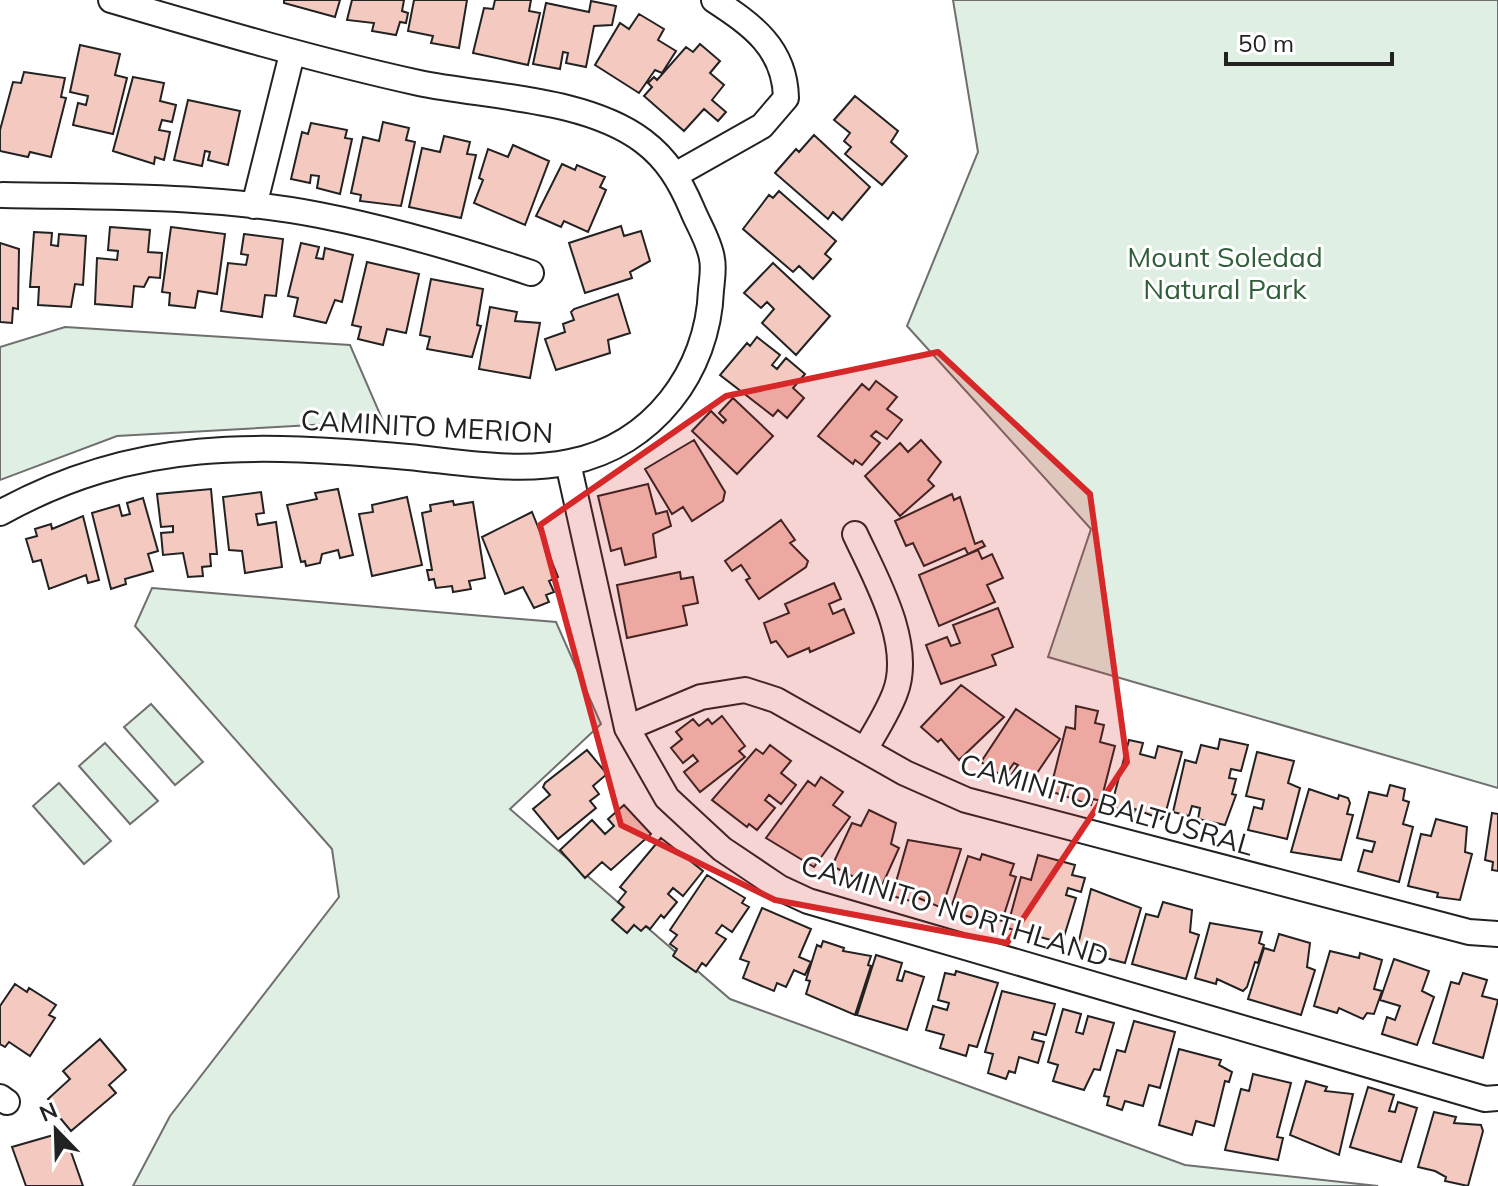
<svg xmlns="http://www.w3.org/2000/svg" width="1498" height="1186" font-family="Mulish,sans-serif">
<style>
.green{fill:#e0efe3;stroke:#6f6f6f;stroke-width:2}
.building{fill:#f3c9c0;stroke:#222;stroke-width:2}
.lines{fill:none;stroke-linecap:round;stroke-linejoin:round}
.minor-casing{stroke:#222;stroke-width:28}
.minor{stroke:#fff;stroke-width:24}
.marked{fill:#d62828;fill-opacity:0.2;stroke:#d62828;stroke-width:6;stroke-linejoin:round}
.labels{text-anchor:middle;dominant-baseline:central;stroke-width:6;stroke-linejoin:round;paint-order:stroke}
.park-label{font-size:28px;fill:#2f5e38;stroke:#fff}
.street-label{font-size:28px;fill:#222;stroke:#fff}
</style>
<rect width="100%" height="100%" fill="#fff"/>
<path class="green" d="M953 0H1498V788L1048 657 1091 529 907 326 978 152Z
M65 327 350 345 383 421 117 436 0 480V347Z
M152 588 556 622 601 724 510 809 730 999 1185 1165 1378 1186H133L170 1116 339 897 332 849 135 626Z
M151 704 203 762 175 785 124 727Z
M105 743 158 801 130 824 79 766Z
M59 783 111 841 84 864 33 806Z"/>
<path class="building" d="M284 0H340L335 17 284 3Z
M352 0H404L402 11 408 13 406 23 400 22 396 35 372 31 374 23 347 20Z
M414 0H467L459 48 431 43 433 36 408 31Z
M495 0H531L529 11 540 13 528 65 473 53 484 8 493 9Z
M591 1 616 6 612 25 594 26 586 67 566 63 568 53 563 52 560 69 533 64 546 3 589 12Z
M639 14 664 29 658 40 676 51 662 73 655 70 639 93 595 65 620 23 629 29Z
M700 44 720 61 710 73 724 85 712 100 726 112 718 121 704 109 684 131 644 96 652 87 648 83 654 77 657 80 686 47 693 52Z
M80 45 120 54 115 75 127 78 113 134 73 125 78 103 86 105 88 96 70 92Z
M24 72 65 78 61 97 66 98 51 157 30 152 28 157 0 151V130L13 82 21 83Z
M133 77 164 83 160 101 176 105 172 122 162 120 159 130 170 132 164 160 155 157 154 164 113 151Z
M855 96 898 131 891 142 907 156 882 185 845 154 851 147 844 141 850 133 834 120Z
M188 100 240 111 228 165 208 160 210 152 205 151 202 166 174 160Z
M383 122 409 128 406 140 415 142 401 206 360 201 361 195 351 193 363 137 379 141Z
M311 123 347 130 345 138 352 139 340 194 317 188 319 176 311 175 310 183 291 179 302 132 308 134Z
M814 135 870 187 842 220 833 212 828 219 775 173 796 149 799 152Z
M444 136 470 142 467 154 476 155 461 218 409 207 422 148 440 152Z
M513 145 549 161 525 225 474 203 483 180 479 178 488 149 508 157Z
M562 164 575 170 577 165 605 177 600 187 606 190 588 232 564 221 561 227 536 216Z
M779 191 836 241 825 254 831 259 813 279 799 266 793 272 743 229 769 195 773 198Z
M621 226 624 236 641 231 650 261 630 272 632 278 585 293 569 243Z
M110 227 150 230 148 252 162 253 160 278 149 277 144 287 134 286 132 307 95 304 97 258 117 260 118 251 108 250Z
M171 227 225 234 217 294 198 291 195 308 169 305 170 293 162 292Z
M34 232 52 233 51 245 58 246 59 234 86 236 83 285 75 284 71 307 38 305 39 287H30Z
M244 234 283 239 276 296 265 295 262 317 221 311 228 263 246 265 248 255 241 254Z
M0 243 19 249 18 309 13 308 12 323 0 322Z
M301 243 319 247 316 258 323 259 325 248 353 255 342 302 335 300 326 323 294 316 298 298 288 296Z
M367 262 419 274 406 333 387 329 383 345 358 339 361 327 352 325Z
M773 263 830 316 796 355 762 323 774 309 767 302 761 308 744 293Z
M431 279 483 289 477 325 481 326 472 357 427 349 430 337 420 335Z
M618 294 630 333 608 340 610 353 556 370 545 339 565 332 563 324 574 320 571 312 574 309Z
M490 307 517 312 515 321 540 323 530 378 479 369Z
M757 337 780 355 772 365 777 369 786 358 805 374 793 388 804 398 787 418 778 410 773 416 720 375 747 343 750 346Z
M876 381 897 397 887 409 902 420 887 439 876 431 871 436 880 443 862 465 855 460 853 464 818 436 862 384 869 390Z
M733 398 773 436 737 474 692 431 711 411 723 423 726 420 719 413Z
M694 440 725 492 723 501 692 521 683 507 672 514 645 469Z
M921 440 941 462 928 480 934 486 900 516 865 476 900 443 908 452Z
M648 484 656 514 667 511 671 526 653 534 656 557 625 565 621 548 611 551 598 496Z
M211 489 217 554H210L211 566 202 567 203 576 188 577 183 553 163 555 161 533 173 532V526L161 527 157 494Z
M338 489 353 555 340 558 338 550 322 554 320 563 306 566 305 561 301 562 287 505 317 499 315 493Z
M261 492 264 513 256 514 258 525 276 522 282 567 245 573 242 551 229 550 223 497Z
M952 494 954 500 960 497 975 544 982 541 985 546 968 554 965 548 924 566 913 543 906 546 895 521Z
M407 497 422 565 372 576 359 514 373 512 372 505Z
M143 498 158 551 148 554 153 571 125 579 126 584 111 589 92 513 119 505 122 516 130 514 127 503Z
M453 501 454 505 473 502 485 578 469 581 471 589 453 592 452 586 436 588 434 579 429 580 427 570H432L422 513 431 511 430 505Z
M532 512 558 577 549 581 554 592 546 595 549 602 534 608 523 587 505 594 482 537Z
M83 516 99 580 88 583 86 575 49 589 41 560 33 562 26 539 37 536 35 529 51 524 52 529Z
M781 520 795 540 790 543 808 561 806 567 759 599 746 580 750 578 741 565 732 571 725 561Z
M978 550 982 559 992 554 1003 578 987 585 995 602 939 626 919 575Z
M680 572 681 579 693 577 698 603 683 606 687 625 627 638 617 585Z
M834 583 841 599 829 604 833 614 844 609 854 633 810 652 809 648 788 657 776 641 771 643 764 623 789 613 785 604Z
M998 608 1013 647 992 655 996 665 941 684 926 645 947 637 951 646 960 643 953 625Z
M961 685 1004 717 959 760 941 739 938 742 921 727Z
M1076 706 1098 711 1095 723 1104 725 1100 742 1115 746 1101 801 1093 799 1091 805 1050 791 1066 727 1075 729Z
M1016 709 1060 739 1029 785 1012 774 1018 765 1014 763 1004 777 981 762Z
M722 716 745 746 739 751 745 757 700 792 684 772 698 761 693 755 683 763 671 748 682 739 676 732 693 719 699 726 708 719 712 724Z
M1220 739 1248 745 1241 771 1231 769 1229 778 1236 779 1232 794 1236 795 1225 825 1198 819 1200 808 1192 806 1189 816 1173 812 1185 760 1196 763 1201 745 1218 749Z
M1129 740 1143 743 1140 754 1155 758 1158 746 1182 752 1165 815 1161 819 1135 809 1134 813 1111 807Z
M770 745 791 761 781 773 796 785 781 804 769 795 765 800 775 808 757 830 749 824 747 827 712 800 756 749 763 754Z
M587 750 607 774 593 786 599 794 590 801 596 808 558 839 533 809 550 795 543 787 545 783Z
M1257 752 1294 761 1288 783 1300 788 1287 839 1248 830 1254 807 1262 809 1264 800 1246 796Z
M821 777 843 792 833 805 850 817 814 867 766 838 808 781 815 786Z
M1390 785 1405 789 1403 800 1409 802 1403 824 1413 827 1399 882 1358 871 1364 850 1372 852 1375 842 1357 838 1369 792 1387 796Z
M1309 789 1338 799 1339 795 1348 798 1350 803 1347 814 1353 815 1341 860 1291 852Z
M624 805 651 834 611 870 602 862 585 878 560 850 592 820 605 834 614 826 608 819Z
M869 810 896 823 891 844 899 848 880 890 832 866 852 823 861 826Z
M1492 813 1498 814V871L1492 870 1493 862 1485 860Z
M1436 819 1467 827 1465 852 1472 854 1460 900 1437 897 1438 893 1408 886 1421 834 1431 836Z
M661 838 703 871 683 896 673 888 668 894 677 902 664 918 661 915 650 929 646 926 641 931 634 925 627 933 612 920 624 907 618 902 626 892 620 887Z
M908 840 961 849 942 908 916 897 915 902 892 896Z
M982 854 1014 864 1010 875 1016 877 1002 921 978 913 977 919 950 911 968 856 980 860Z
M1038 855 1075 865 1072 875 1085 878 1081 892 1068 888 1066 895 1076 898 1062 943 1007 928 1021 877 1031 880Z
M707 875 745 898 742 903 749 907 732 932 722 925 716 933 726 939 706 966 702 963 696 972 673 956 677 949 670 944 677 935 670 930Z
M1091 889 1141 908 1125 963 1102 957 1104 952 1095 949 1094 953 1077 949Z
M1163 902 1192 910 1190 932 1199 935 1186 979 1132 964 1146 914 1158 917Z
M762 908 811 929 799 957 811 962 805 975 794 970 786 987 777 983 774 991 743 978 749 962 740 959Z
M1210 923 1262 932 1259 943 1264 945 1258 963 1255 962 1247 987 1243 991 1217 979 1216 984 1195 978Z
M1279 934 1310 943 1307 967 1315 970 1301 1015 1248 999 1264 948 1274 951Z
M823 941 844 948 843 951 871 956 868 965 871 966 855 1015 806 994 810 981 806 980 817 945 821 947Z
M1330 951 1359 958 1360 953 1382 960 1374 989 1382 991 1374 1014 1367 1013 1363 1019 1339 1008 1337 1013 1314 1006Z
M876 955 902 963 897 980 902 981 905 971 924 977 907 1030 857 1015Z
M1394 959 1429 971 1422 991 1434 997 1417 1045 1382 1034 1387 1017 1395 1020 1400 1006 1380 1000Z
M956 971 998 983 977 1047 969 1045 966 1056 940 1048 944 1035 926 1030 933 1006 947 1010 949 1003 938 1000 945 973 955 975Z
M1463 973 1487 980 1482 996 1498 1000 1483 1058 1433 1043 1451 982 1459 984Z
M15 984 27 992 29 988 56 1005 49 1015 55 1018 30 1056 9 1042 5 1047 0 1044V1006Z
M1002 991 1055 1004 1046 1035 1034 1032 1032 1039 1044 1042 1038 1063 1019 1057 1015 1073 1009 1071 1006 1079 988 1073 993 1054 985 1052Z
M1063 1009 1081 1014 1076 1032 1083 1034 1088 1016 1114 1023 1100 1070 1094 1069 1084 1090 1053 1081 1058 1065 1048 1062Z
M1134 1021 1175 1032 1160 1088 1149 1085 1143 1106 1125 1101 1122 1110 1107 1105 1109 1097 1104 1096 1117 1050 1125 1052Z
M100 1039 126 1070 109 1085 116 1093 71 1131 50 1106 53 1104 48 1099 70 1079 63 1071Z
M1179 1049 1221 1060 1219 1065 1232 1072 1229 1082 1225 1081 1214 1126 1196 1121 1192 1135 1159 1125Z
M1253 1074 1291 1083 1277 1137 1283 1138 1278 1160 1225 1150 1241 1089 1249 1091Z
M1306 1081 1327 1087 1325 1091 1353 1094 1339 1155 1290 1135Z
M1368 1087 1394 1095 1389 1111 1395 1112 1398 1102 1417 1108 1401 1162 1350 1147Z
M1434 1112 1456 1117 1454 1123 1481 1125 1483 1131 1468 1186 1445 1181 1446 1177 1435 1171 1418 1167Z
M64 1132 83 1186H26L12 1147Z"/>
<g class="lines">
<defs>
<path id="minor" d="M677 174 762 126 786 98C785 48 752 25 714 0
M3 195C108 197 216 195 319 215 391 229 462 250 531 273
M254 206 292 54
M568 463 627 728 667 798 722 849 780 888 808 901 1485 1099 1498 1098
M0 513C137 437 258 444 408 457 461 462 518 473 570 462 653 445 708 372 711 290 712 280 714 268 712 259 710 243 698 224 692 209 680 181 667 159 643 141 586 98 487 97 419 83 315 60 213 30 111 0
M855 534C875 577 914 644 895 693 888 712 876 730 866 748
M627 728 701 697 745 690 776 700 905 773 966 800 1469 932 1498 934
M0 1097 7 1102"/>
</defs>
<use href="#minor" class="minor-casing"/>
<use href="#minor" class="minor"/>
</g>
<path class="marked" d="M938 352 1090 494 1127 762 1007 943 775 900 621 825 540 525 726 396Z"/>
<g class="labels">
<g class="park-label">
<text x="1225" y="256">Mount Soledad<tspan x="1225" dy="32">Natural Park</tspan></text>
</g>
<g class="street-label">
<text transform="translate(427 426) rotate(3)">CAMINITO MERION</text>
<text transform="translate(1107 804) rotate(16)">CAMINITO BALTUSRAL</text>
<text transform="translate(955 910) rotate(17)">CAMINITO NORTHLAND</text>
</g>
</g>
<g transform="translate(56 1130) rotate(337)" stroke="#ffffff" stroke-width="6" paint-order="stroke">
<path d="M0-6L14 30L0 20L-14 30Z" fill="#222222"/>
<text y="-12" font-size="22" font-weight="bold" text-anchor="middle" fill="#222222">N</text>
</g>
<path d="M1226 52v12h166v-12" fill="none" stroke="#222222" stroke-width="4"/>
<text x="1238" y="52" font-size="24" fill="#222222" stroke="#ffffff" stroke-width="6" paint-order="stroke">50 m</text>
</svg>
